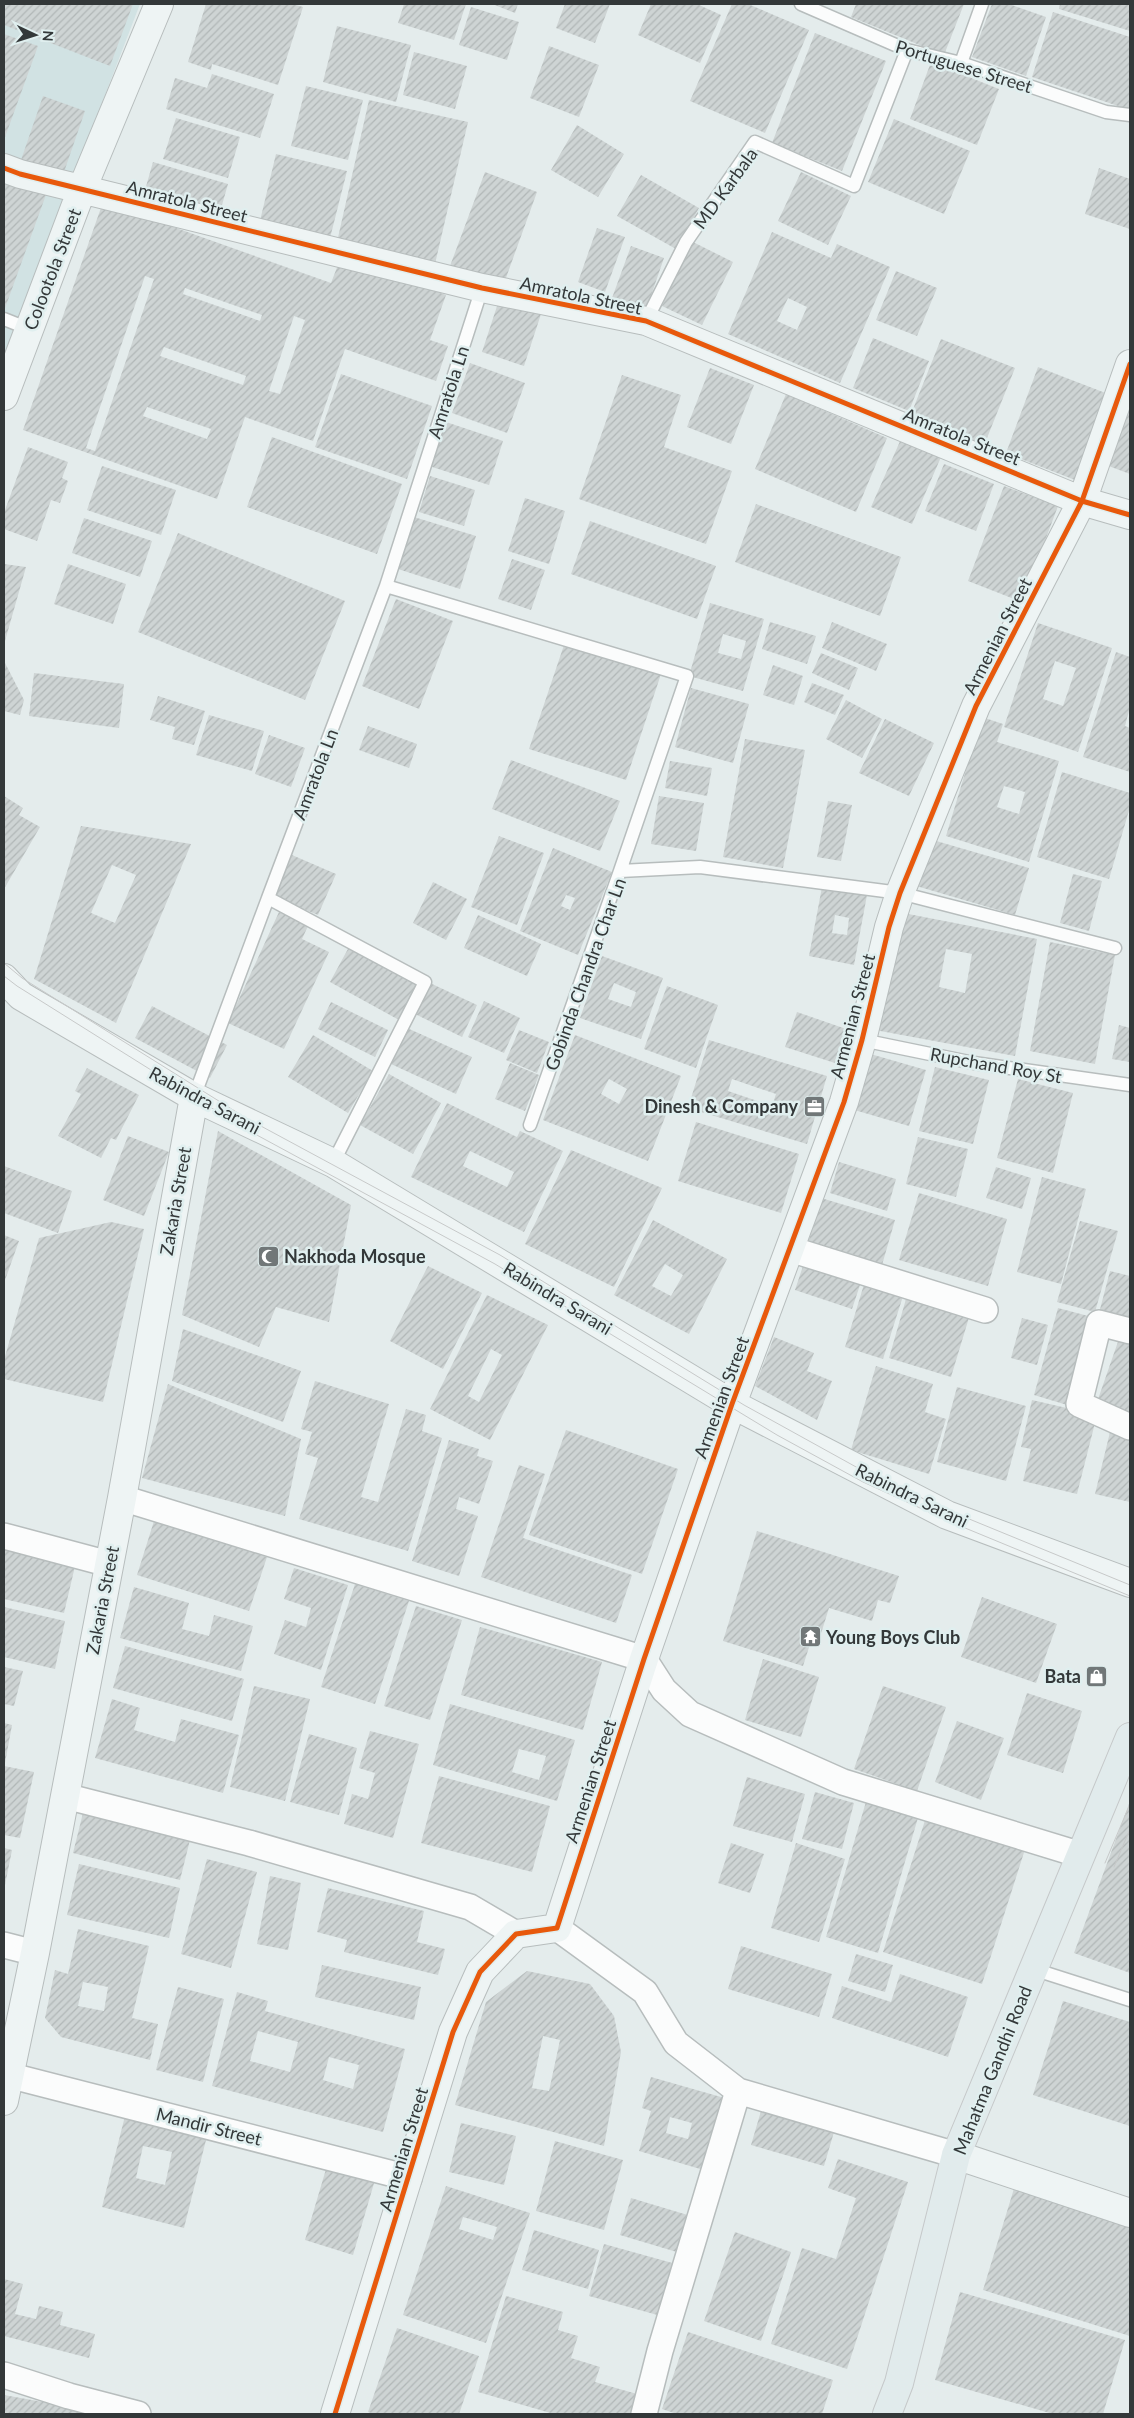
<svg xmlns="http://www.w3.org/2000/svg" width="1134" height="2418" font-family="Lato,sans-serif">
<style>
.built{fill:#d1e2e3}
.building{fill:url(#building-hatch);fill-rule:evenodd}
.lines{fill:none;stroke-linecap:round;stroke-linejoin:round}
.lane-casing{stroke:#b7bdbd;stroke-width:15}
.street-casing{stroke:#b7bdbd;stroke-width:28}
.secondary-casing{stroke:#b7bdbd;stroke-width:30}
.primary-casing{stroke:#c5c8c9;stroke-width:30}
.lane{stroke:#fbfcfc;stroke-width:12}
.street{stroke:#fbfcfc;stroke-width:25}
.secondary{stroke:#eef4f4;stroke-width:28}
.primary{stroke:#e1ebec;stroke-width:28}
.tram{stroke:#c7c9c9;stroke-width:1}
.cycleway-casing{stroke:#e0efef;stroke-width:8}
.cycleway{stroke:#e8590c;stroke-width:5}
.labels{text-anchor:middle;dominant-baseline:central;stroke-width:5;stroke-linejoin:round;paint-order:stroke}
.street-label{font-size:18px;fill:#333839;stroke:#e0efef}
.poi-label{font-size:18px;font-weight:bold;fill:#333839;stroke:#e0efef;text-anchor:end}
</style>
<defs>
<pattern id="building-hatch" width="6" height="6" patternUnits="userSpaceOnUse" patternTransform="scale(1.25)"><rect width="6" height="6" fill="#ced4d4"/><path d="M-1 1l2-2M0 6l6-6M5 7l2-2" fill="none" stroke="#b1b7b7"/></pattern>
</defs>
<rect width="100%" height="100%" fill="#e4ecec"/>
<path class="built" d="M4 4H140L4 358Z"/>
<path class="building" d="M4 4H133L110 66 4 25Z
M206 4H292L303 7 278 85 212 64 211 70 188 62Z
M404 4H466L454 40 398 23Z
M492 4H518L515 13Z
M565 4H610L595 43 556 28Z
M651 4H697L721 15 700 63 638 35Z
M732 4H748L809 30 765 133 690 101Z
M856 4H964L944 55 851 17Z
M992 4H1009L1046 17 1026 76 972 57Z
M1060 4H1130V31L1059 9Z
M471 7 519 22 507 60 459 45Z
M1053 12 1130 37V110L1032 77Z
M337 26 411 45 396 102 323 82Z
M815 33 886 61 842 171 772 143Z
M4 34 38 46 4 140Z
M549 46 599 65 579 117 530 98Z
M414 52 467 66 455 109 403 95Z
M931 62 999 89 977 145 910 119Z
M212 74 274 94 260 138 166 109 175 78 207 88Z
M306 86 363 100 348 160 291 146Z
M43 96 85 111 63 175 21 160Z
M369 100 468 122 435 264 337 242Z
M176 118 240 137 228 178 163 159Z
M894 119 970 151 944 214 868 182Z
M577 125 624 154 598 197 551 170Z
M276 154 347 171 329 242 259 225Z
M153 162 228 184 218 219 143 197Z
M1099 168 1130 179V229L1085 214Z
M485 172 537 192 503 286 450 266Z
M801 172 851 196 828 245 778 221Z
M641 175 699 208 676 249 617 216Z
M4 176 47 192 4 311Z
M103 202 331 283 341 257 446 295 430 340 448 346 436 381 345 349 313 441 245 417 217 499 23 430ZM145 276 154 279 95 451 86 448ZM185 288 262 315 260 321 183 294ZM294 316 305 320 280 394 269 391ZM164 347 246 376 243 385 160 356ZM147 407 211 429 207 439 143 416Z
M597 228 625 237 605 292 578 282Z
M772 232 831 258 837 244 890 267 840 383 728 334ZM788 298 807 307 797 330 777 321Z
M693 242 733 262 702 325 662 306Z
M631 246 664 258 646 310 612 298Z
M896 271 937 288 917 336 876 320Z
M500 297 542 311 524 366 482 352Z
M873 338 929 361 909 411 853 388Z
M941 339 1015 368 983 448 909 419Z
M470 363 525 383 507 433 452 413Z
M1038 367 1108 394 1075 480 1006 453Z
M710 368 754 385 731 444 687 427Z
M341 374 432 406 407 479 315 447Z
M622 375 681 395 664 447 732 471 706 544 579 499Z
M786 394 887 438 856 512 755 469Z
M1130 394V474L1106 465Z
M443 421 503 441 489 485 429 466Z
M272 437 402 484 377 554 247 507Z
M901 439 941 457 912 524 871 507Z
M28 447 68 462 62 478 68 481 60 503 51 500 37 541 4 529V513Z
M944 464 994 484 976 531 925 511Z
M102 466 176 490 161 535 87 510Z
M430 476 475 490 464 526 419 512Z
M1004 486 1058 506 1022 602 968 581Z
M525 498 565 511 549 564 508 551Z
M756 504 901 557 880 616 735 562Z
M414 517 476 536 460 589 398 569Z
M84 518 152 541 140 577 72 553Z
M590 521 716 566 697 619 571 574Z
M178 533 345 601 305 700 138 632Z
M512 559 545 570 531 610 498 599Z
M4 564 26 567 5 641 4 640Z
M68 564 126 584 113 624 54 604Z
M396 599 453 621 419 709 362 686Z
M710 603 764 619 743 691 689 676ZM723 634 746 641 741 659 718 653Z
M770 622 816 636 807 664 762 649Z
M832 622 887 644 876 671 822 648Z
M1038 623 1112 648 1078 752 1004 727ZM1055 661 1076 668 1063 706 1043 699Z
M565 642 661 674 626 780 529 749Z
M1116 652 1130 657V707L1125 726 1130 728V772L1083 757Z
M821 653 858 668 849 690 812 673Z
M4 661 24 700 20 715 4 711Z
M773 665 803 676 794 705 763 695Z
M34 673 124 684 119 728 29 716Z
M812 683 844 695 835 715 804 702Z
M691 688 749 704 733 763 675 747Z
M158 696 205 711 194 745 172 739 175 727 150 720Z
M846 700 882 719 862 758 826 739Z
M209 715 264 731 252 771 196 755Z
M982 717 1003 724 997 742 1059 761 1029 862 946 836ZM1004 786 1025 792 1019 814 997 807Z
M885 719 934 743 909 796 859 773Z
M368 726 417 744 409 768 359 750Z
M269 735 305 748 291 787 255 774Z
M745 739 805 750 783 868 723 857Z
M511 760 620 801 600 851 492 809Z
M670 761 712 768 707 796 665 788Z
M1062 772 1130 793V807L1109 879 1037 857Z
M4 796 23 808 19 815 40 827 4 889Z
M659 796 704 803 696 851 651 844Z
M828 801 852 805 841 861 817 857Z
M81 826 191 844 116 1023 34 979ZM112 865 136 875 115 923 91 913Z
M499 836 544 853 517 925 471 907Z
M926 838 1029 868 1015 915 913 885Z
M553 848 612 872 578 955 520 931ZM566 895 575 898 570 910 561 906Z
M292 855 336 874 318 915 274 897Z
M1073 874 1102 881 1089 931 1060 923Z
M433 882 467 899 446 940 413 923Z
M822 887 867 895 854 965 809 956ZM835 915 849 918 847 935 832 933Z
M279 912 308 926 302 939 329 952 284 1049 228 1023Z
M898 912 1037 939 1015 1056 875 1030ZM946 949 972 954 965 993 939 987Z
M478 915 541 944 527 976 464 948Z
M1050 942 1115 955 1095 1064 1030 1051Z
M349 947 418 985 399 1020 330 982Z
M602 956 663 978 641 1039 580 1018ZM614 983 636 992 631 1007 608 999Z
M430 983 477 1005 462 1037 415 1014Z
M667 986 718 1005 696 1068 644 1049Z
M484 1001 520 1018 504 1053 468 1037Z
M331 1002 388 1030 375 1057 318 1029Z
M152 1006 227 1045 210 1078 135 1038Z
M797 1012 849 1030 838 1064 785 1047Z
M1119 1025 1130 1028V1062L1112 1059Z
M407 1028 472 1057 456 1094 391 1064Z
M519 1030 549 1042 537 1073 506 1060Z
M313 1035 373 1071 348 1113 288 1077Z
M575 1035 681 1076 648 1161 543 1120ZM609 1079 627 1089 619 1104 601 1094Z
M709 1040 827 1076 807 1144 688 1108ZM732 1079 776 1094 772 1106 728 1091Z
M867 1053 926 1070 909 1126 851 1109Z
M510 1063 539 1075 525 1111 495 1099Z
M935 1067 989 1080 973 1144 919 1131Z
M87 1068 139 1095 116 1140 111 1138 101 1158 58 1136 81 1094 75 1091Z
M389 1074 441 1103 413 1154 360 1125Z
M1018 1079 1073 1093 1053 1173 997 1158Z
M447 1103 517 1137 520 1131 563 1151 524 1232 411 1177ZM470 1151 514 1172 507 1187 463 1166Z
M696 1122 799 1154 781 1213 678 1181Z
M218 1131 351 1205 329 1322 276 1307 259 1347 182 1315Z
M128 1136 169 1152 144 1216 103 1200Z
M918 1137 968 1149 956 1197 906 1184Z
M571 1150 662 1188 614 1287 525 1244Z
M839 1162 896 1179 887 1211 830 1193Z
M4 1166 72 1191 58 1233 4 1213Z
M996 1167 1031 1178 1022 1209 986 1198Z
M1042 1177 1086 1189 1061 1284 1017 1272Z
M919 1193 1007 1219 988 1286 899 1260Z
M821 1198 895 1220 882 1265 808 1243Z
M653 1220 727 1259 689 1334 614 1295ZM665 1264 683 1275 671 1296 652 1286Z
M1080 1221 1118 1231 1095 1312 1057 1302Z
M111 1222 144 1229 103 1402 4 1379V1360L39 1238Z
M4 1235 19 1241 4 1283Z
M805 1260 862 1279 852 1309 795 1290Z
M428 1266 482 1293 443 1369 390 1341Z
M1110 1271 1130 1276V1325L1098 1317Z
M865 1281 904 1293 883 1359 845 1347Z
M908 1292 971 1311 951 1377 889 1358Z
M487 1295 548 1325 490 1440 430 1409ZM491 1349 502 1355 479 1402 468 1396Z
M1058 1308 1092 1317 1067 1405 1034 1395Z
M1022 1318 1048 1325 1037 1365 1011 1358Z
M183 1329 301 1371 283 1422 172 1381Z
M1121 1333 1130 1336V1417L1096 1405Z
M774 1337 814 1353 807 1371 832 1381 817 1420 755 1386Z
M876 1366 933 1384 925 1412 946 1419 929 1474 851 1450Z
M315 1381 389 1404 361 1497 378 1502 406 1409 426 1415 422 1431 442 1438 408 1551 299 1519 318 1458 305 1454 312 1432 301 1429Z
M168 1384 301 1439 285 1516 142 1478Z
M957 1387 1026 1406 1006 1481 937 1462Z
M1032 1400 1097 1415 1077 1494 1023 1481 1031 1449 1021 1447Z
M566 1430 678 1469 642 1574 529 1535Z
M1110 1432 1130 1437V1502L1095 1494Z
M449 1440 479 1449 477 1456 493 1461 479 1504 459 1497 456 1509 478 1516 459 1576 412 1561Z
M519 1465 545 1474 523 1538 632 1575 616 1623 481 1577Z
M154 1521 267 1557 249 1611 137 1575Z
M757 1531 899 1576 890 1603 878 1600 872 1621 829 1608 819 1640 812 1638 803 1666 723 1641Z
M4 1544 76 1562 64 1613 4 1599Z
M294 1568 348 1585 321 1670 274 1654 285 1620 306 1627 311 1608 284 1599Z
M355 1584 409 1601 375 1704 321 1687Z
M134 1587 189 1603 182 1629 209 1636 214 1615 253 1626 241 1671 120 1638Z
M982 1597 1057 1624 1036 1683 961 1657Z
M416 1606 462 1620 430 1720 384 1706Z
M4 1607 65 1621 55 1669 4 1657Z
M480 1627 602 1662 583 1730 461 1695Z
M125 1646 244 1679 232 1721 113 1688Z
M763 1659 819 1677 801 1737 745 1720Z
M4 1667 23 1671 14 1706 4 1704Z
M254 1686 310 1699 285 1801 230 1787Z
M883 1686 946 1707 917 1791 854 1769Z
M1027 1693 1082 1711 1063 1773 1007 1755Z
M112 1699 140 1708 134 1730 175 1742 181 1719 239 1735 223 1793 95 1758Z
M450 1704 575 1740 557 1801 433 1765ZM519 1749 546 1756 539 1780 512 1772Z
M957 1721 1004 1738 981 1800 935 1782Z
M4 1723 12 1725 5 1763H4Z
M370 1731 419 1744 393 1838 344 1824 352 1794 368 1799 375 1773 359 1768Z
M309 1734 357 1748 339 1815 290 1802Z
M4 1766 34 1772 20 1838 4 1835Z
M439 1776 550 1806 532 1872 421 1843Z
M747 1777 805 1794 792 1842 733 1826Z
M815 1792 854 1803 842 1849 802 1839Z
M868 1795 920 1811 878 1953 826 1937Z
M1130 1801V1973L1074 1953Z
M84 1809 191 1836 180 1880 73 1853Z
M928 1811 1027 1843 982 1984 883 1952Z
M731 1843 764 1854 750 1893 718 1883Z
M796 1843 845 1859 819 1942 771 1928Z
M4 1848 12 1850 5 1885H4Z
M207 1859 257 1872 231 1968 181 1954Z
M79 1864 180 1888 169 1938 67 1915Z
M270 1876 301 1883 288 1950 257 1944Z
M328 1888 424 1911 417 1942 445 1949 438 1975 344 1952 347 1940 317 1932Z
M78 1929 149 1946 132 2018 158 2024 150 2060 61 2037 45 2018 55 1970 68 1974ZM83 1982 108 1987 104 2011 78 2006Z
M741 1946 832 1974 819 2017 728 1989Z
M856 1954 893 1965 885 1992 848 1981Z
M322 1965 421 1987 414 2020 315 1997Z
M527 1971 590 1984 614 2016 621 2052 604 2146 455 2105 486 2002ZM543 2036 560 2040 549 2091 532 2088Z
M900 1974 968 1997 948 2057 832 2018 842 1986 891 2002Z
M178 1987 224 1999 203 2082 156 2070Z
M237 1992 268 2001 265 2011 405 2049 383 2132 212 2086ZM258 2031 298 2042 290 2072 250 2061ZM329 2057 359 2065 353 2089 323 2080Z
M1063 2001 1130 2022V2126L1033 2095Z
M651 2077 728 2099 707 2171 639 2151 651 2111 642 2108ZM670 2117 692 2123 688 2139 666 2133Z
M761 2111 834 2132 824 2166 751 2145Z
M125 2116 207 2136 184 2228 102 2207ZM143 2146 172 2152 165 2185 136 2178Z
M461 2123 516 2136 504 2185 449 2172Z
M555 2141 623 2160 604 2230 536 2211Z
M329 2159 377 2173 353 2255 305 2240Z
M838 2159 908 2182 847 2369 771 2344 802 2248 836 2259 856 2198 828 2188Z
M1016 2182 1130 2224V2336L983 2290Z
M446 2186 530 2213 486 2343 403 2315ZM463 2217 497 2227 493 2240 459 2229Z
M631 2198 691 2216 680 2253 620 2235Z
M534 2230 599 2250 588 2289 522 2270Z
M735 2232 791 2252 761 2341 704 2321Z
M604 2244 676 2264 661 2316 589 2296Z
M4 2279 23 2284 15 2314 36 2319 39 2306 63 2312 60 2325 95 2334 89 2358 4 2336Z
M960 2292 1125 2340 1103 2414H1053L935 2380Z
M506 2296 563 2312 558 2330 578 2336 571 2358 600 2367 595 2382 637 2394 631 2414H554L478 2392Z
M397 2328 479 2356 459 2414H374L368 2412Z
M688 2332 833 2380 822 2414H677L662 2409Z
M4 2395 104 2413V2414H4Z"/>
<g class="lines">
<defs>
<path id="lane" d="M801 4 907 50 961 63 1106 112 1130 115
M961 63 982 4
M4 319 29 329
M646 321 686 242 755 142 854 186 907 50
M386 586 687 676 620 871
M862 1040 974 1063 1130 1085
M194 1097 268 898
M530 1125 620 871 700 867 900 893 1115 948
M333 1163 425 982 268 898 386 586 482 288
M1033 1969 1130 2000"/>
<path id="street" d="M790 1249 985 1310
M1130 1331 1099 1323 1079 1404 1130 1427
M122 1498 644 1659 664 1690 690 1714 843 1782 1081 1855
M4 1536 109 1564
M65 1796 249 1843 470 1907 516 1934
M557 1928 645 1992 676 2043 738 2091 956 2155
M4 1945 35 1953
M4 2074 409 2178
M4 2375 69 2396 138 2414
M644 2414 660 2351 738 2091"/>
<path id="secondary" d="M4 168 20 174 482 288 646 321 1082 501 1130 515
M4 396 82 189 159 4
M4 978 21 996 194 1097 333 1163 732 1404 947 1515 1130 1583
M4 2101 35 1953 122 1498 194 1097
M956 2155 1130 2213
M335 2414 453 2032 480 1972 516 1934 557 1928 644 1659 732 1404 844 1102 862 1040 889 927 900 893 976 706 1082 501 1130 364"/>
<path id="primary" d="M887 2414 899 2383 956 2155 1130 1737"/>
</defs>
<use href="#lane" class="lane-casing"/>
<use href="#street" class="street-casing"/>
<use href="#secondary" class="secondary-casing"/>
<use href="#primary" class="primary-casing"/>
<use href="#lane" class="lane"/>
<use href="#street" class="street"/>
<use href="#secondary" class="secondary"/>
<use href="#primary" class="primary"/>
<path class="tram" d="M4 963 22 978 246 1118 500 1255 744 1405 867 1473 957 1514 1130 1585
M4 976 17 986 242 1127 495 1264 777 1435 863 1482 953 1523 1130 1596
M1105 1863 1130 1804
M1114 1867 1130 1829"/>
<defs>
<path id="cycleway" d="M4 168 20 174 482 288 646 321 1082 501 1130 515
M335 2414 453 2032 480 1972 516 1934 557 1928 644 1659 732 1404 844 1102 862 1040 889 927 900 893 976 706 1082 501 1130 364"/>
</defs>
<use href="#cycleway" class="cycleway-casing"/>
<use href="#cycleway" class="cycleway"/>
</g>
<defs>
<symbol id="office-square" viewBox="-11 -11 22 22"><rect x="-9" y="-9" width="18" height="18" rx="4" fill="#717778" stroke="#e0efef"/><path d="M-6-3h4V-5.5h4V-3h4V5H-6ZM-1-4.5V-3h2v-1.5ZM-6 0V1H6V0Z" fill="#fff"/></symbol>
<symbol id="mosque-square" viewBox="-11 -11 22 22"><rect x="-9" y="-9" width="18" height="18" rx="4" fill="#717778" stroke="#e0efef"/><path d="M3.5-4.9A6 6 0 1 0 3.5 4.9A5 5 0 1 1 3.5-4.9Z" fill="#fff"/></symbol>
<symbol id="temple-square" viewBox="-11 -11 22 22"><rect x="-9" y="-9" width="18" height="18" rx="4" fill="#717778" stroke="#e0efef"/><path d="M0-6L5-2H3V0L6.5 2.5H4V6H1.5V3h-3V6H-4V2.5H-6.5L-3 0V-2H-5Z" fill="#fff"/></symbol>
<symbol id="shop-square" viewBox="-11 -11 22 22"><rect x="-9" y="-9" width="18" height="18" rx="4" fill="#717778" stroke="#e0efef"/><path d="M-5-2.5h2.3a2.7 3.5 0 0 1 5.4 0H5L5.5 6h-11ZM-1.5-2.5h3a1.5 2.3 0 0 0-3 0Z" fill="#fff"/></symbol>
</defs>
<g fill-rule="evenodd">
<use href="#office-square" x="802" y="1094" width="25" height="25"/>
<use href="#mosque-square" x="256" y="1244" width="25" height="25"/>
<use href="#temple-square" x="798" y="1624" width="25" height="25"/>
<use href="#shop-square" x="1084" y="1664" width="25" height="25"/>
</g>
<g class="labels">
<g class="street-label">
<text transform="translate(964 66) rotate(17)">Portuguese Street</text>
<text transform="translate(725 188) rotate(-54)">MD Karbala</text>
<text transform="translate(187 201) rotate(14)">Amratola Street</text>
<text transform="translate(52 269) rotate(-69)">Colootola Street</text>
<text transform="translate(581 295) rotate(12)">Amratola Street</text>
<text transform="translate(448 392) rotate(-72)">Amratola Ln</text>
<text transform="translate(962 436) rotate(22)">Amratola Street</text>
<text transform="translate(997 636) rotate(-63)">Armenian Street</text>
<text transform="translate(315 774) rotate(-69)">Amratola Ln</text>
<text transform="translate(585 974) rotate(-70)">Gobinda Chandra Char Ln</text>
<text transform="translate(852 1016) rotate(-75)">Armenian Street</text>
<text transform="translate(996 1065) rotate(10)">Rupchand Roy St</text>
<text transform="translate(205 1100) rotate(28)">Rabindra Sarani</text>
<text transform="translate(175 1201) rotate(-80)">Zakaria Street</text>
<text transform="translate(558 1298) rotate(31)">Rabindra Sarani</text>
<text transform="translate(721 1397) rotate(-70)">Armenian Street</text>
<text transform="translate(912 1495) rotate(26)">Rabindra Sarani</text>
<text transform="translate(102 1600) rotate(-79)">Zakaria Street</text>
<text transform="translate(590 1781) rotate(-72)">Armenian Street</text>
<text transform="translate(992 2070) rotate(-68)">Mahatma Gandhi Road</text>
<text transform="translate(209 2126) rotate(14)">Mandir Street</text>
<text transform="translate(403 2149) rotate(-73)">Armenian Street</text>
</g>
<g class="poi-label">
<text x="798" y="1106">Dinesh &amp; Company</text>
<text x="284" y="1256" text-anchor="start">Nakhoda Mosque</text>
<text x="826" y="1637" text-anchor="start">Young Boys Club</text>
<text x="1081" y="1676">Bata</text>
</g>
</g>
<rect width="1134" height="2418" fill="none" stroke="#333839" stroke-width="10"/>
<g transform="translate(35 35) rotate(94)" stroke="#e0efef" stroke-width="4" paint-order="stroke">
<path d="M0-4L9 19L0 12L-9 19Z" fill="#333839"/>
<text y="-8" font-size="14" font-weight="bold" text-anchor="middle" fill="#333839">N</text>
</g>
</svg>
